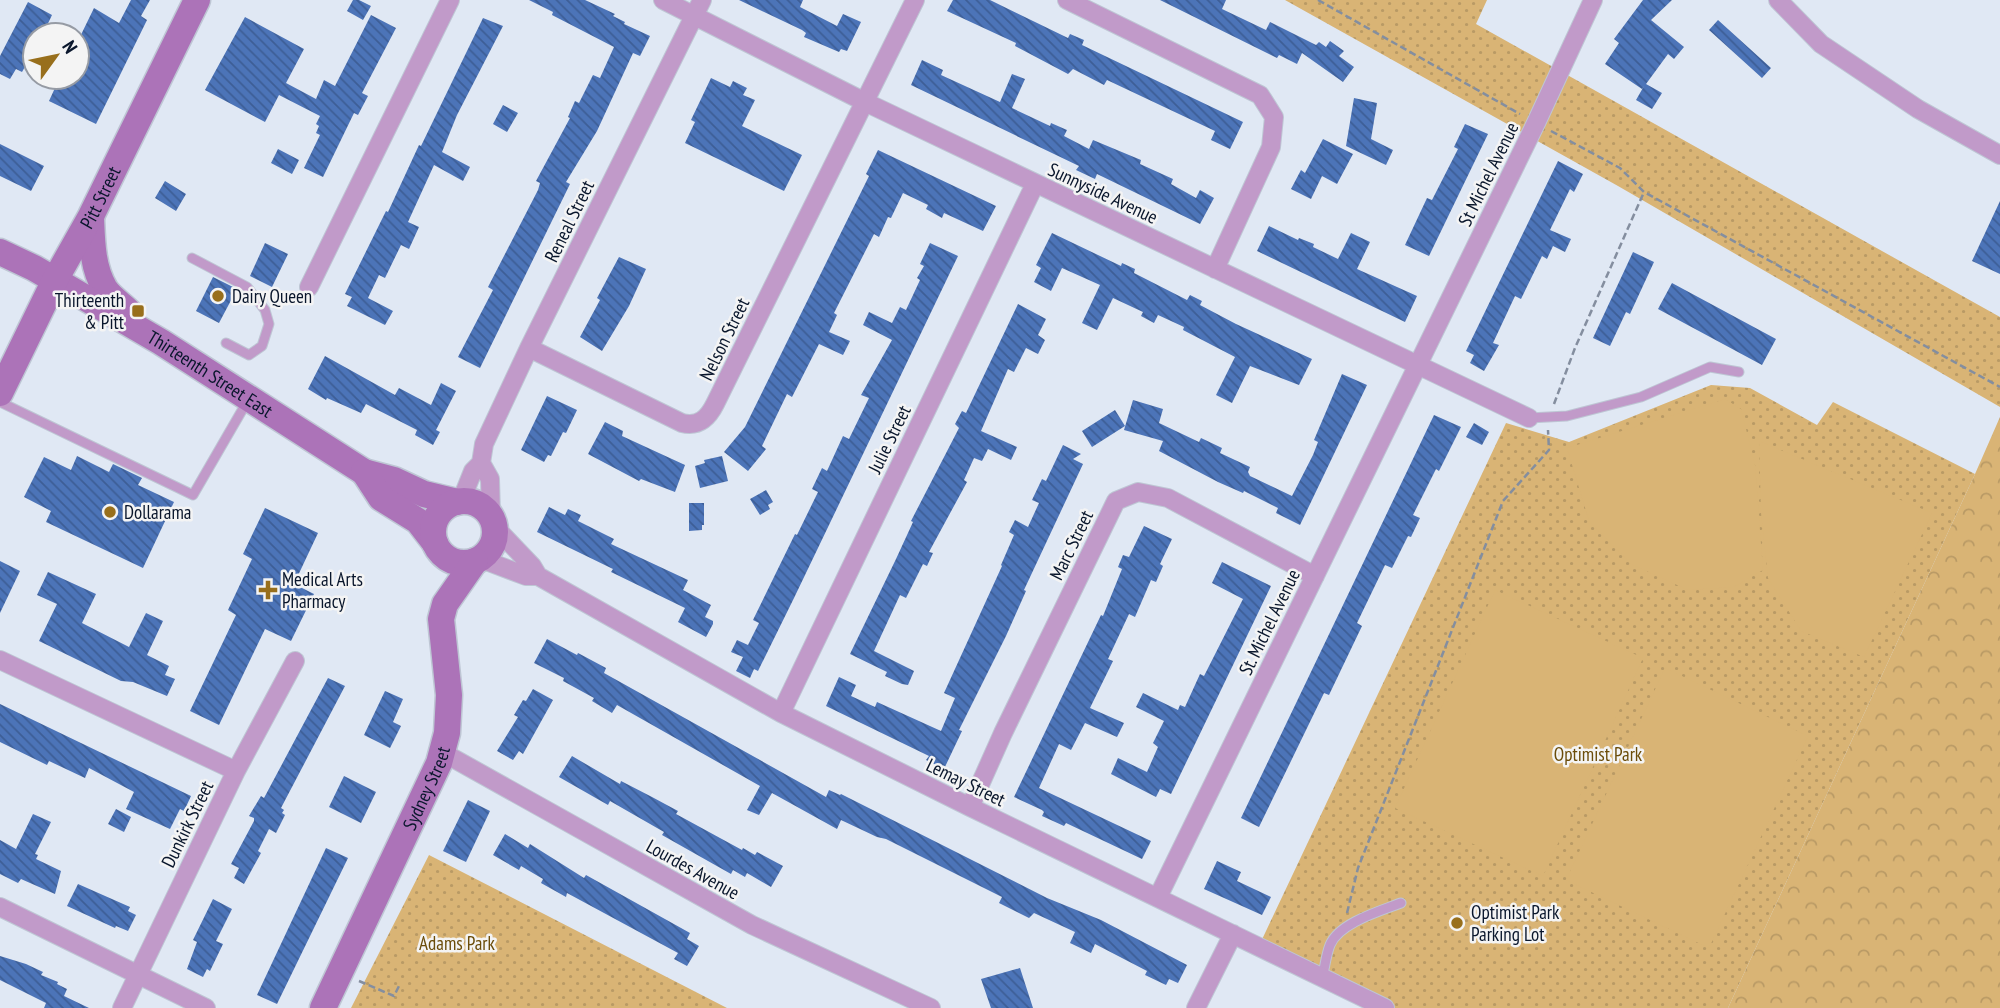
<svg xmlns="http://www.w3.org/2000/svg" width="2000" height="1008" font-family="'PT Sans Narrow',sans-serif">
<style>
.grass{fill:url(#grass-dots)}
.forest{fill:url(#forest-crowns)}
.pitch{fill:#d9b475}
.building{fill:url(#building-back-hatch)}
.lines{fill:none;stroke-linecap:round;stroke-linejoin:round}
.lane-casing{stroke:#bec6d4;stroke-width:11}
.street-casing{stroke:#bec6d4;stroke-width:20}
.secondary-casing{stroke:#bec6d4;stroke-width:29}
.path{stroke:#848e9f;stroke-width:2.5;stroke-dasharray:7 3.5;stroke-linecap:butt}
.lane{stroke:#c19ac9;stroke-width:9}
.street{stroke:#c19ac9;stroke-width:18}
.secondary{stroke:#ac73b8;stroke-width:26}
.poi-dot{fill:#986f1c;stroke:#f4f4f4;stroke-width:2.5}
.labels{text-anchor:middle;dominant-baseline:central;stroke-width:5;stroke-linejoin:round;paint-order:stroke}
.street-label{font-size:19px;fill:#09162c;stroke:#f4f4f4}
.poi-label{font-size:19px;fill:#09162c;stroke:#f4f4f4;text-anchor:start}
.park-label{font-size:19px;fill:#6b4c09;stroke:#f4f4f4}
</style>
<defs>
<pattern id="grass-dots" width="8" height="8" patternUnits="userSpaceOnUse" patternTransform="scale(1.75)"><rect width="8" height="8" fill="#d9b475"/><path d="M2 2h.1M6 6h.1" fill="none" stroke="#b99a65" stroke-width="1.8" stroke-linecap="round"/></pattern>
<pattern id="forest-crowns" width="20" height="18" patternUnits="userSpaceOnUse" patternTransform="scale(1.75)"><rect width="20" height="18" fill="#d9b475"/><path d="M2 6a3 3 0 1 1 6 0M12 15a3 3 0 1 1 6 0" fill="none" stroke="#b99a65"/></pattern>
<pattern id="building-back-hatch" width="6" height="6" patternUnits="userSpaceOnUse" patternTransform="scale(1.75)"><rect width="6" height="6" fill="#4c74b8"/><path d="M-1 5l2 2M0 0l6 6M5-1l2 2" fill="none" stroke="#3d5e96"/></pattern>
</defs>
<rect width="100%" height="100%" fill="#e0e8f4"/>
<path class="grass" d="M1285 0H1487L1476 24 2000 317V407L1618 186Z
M1711 385 1750 388 1817 425 1833 402 1975 474 1728 1008H1384L1258 948 1506 423 1569 442Z
M429 855 727 1008H351Z"/>
<path class="forest" d="M2000 417V1008H1728L1975 474Z"/>
<path class="pitch" d="M1725 399 1741 409 1755 465 1763 570 1734 587 1688 590 1631 564 1589 521 1567 448Z
M1759 441 1932 513 1864 657 1801 631 1768 578 1761 513Z
M1495 590 1643 658 1543 876 1395 808Z
M1665 668 1808 736 1709 948 1566 880Z"/>
<path class="building" d="M131 0H150L141 16 147 20 96 124 49 101 60 77H77V43L94 8 119 23Z
M353 0H359L371 6 363 20 347 11Z
M529 0H585L615 14 613 16 625 22 624 24 650 36 640 56 633 53 597 131 566 182 570 184 480 368 458 357 493 290 488 287 538 190 540 183 536 181 570 118 568 117 575 101 579 103 593 75 600 78 614 47 552 15 553 12Z
M739 0H803L800 7 837 26 843 14 861 22 847 51 841 49 839 52 804 37 806 33 802 30Z
M953 0H990L1068 38 1070 34 1084 40 1082 45 1243 122 1230 149 1211 140 1215 131 1107 80 1104 85 1073 69 1068 74 1015 46 1016 43 947 11Z
M1160 0H1226L1222 9 1266 30 1270 22 1316 45 1319 42 1326 47 1330 41 1344 51 1339 56 1354 67 1343 82 1302 53 1297 64 1279 55 1277 58Z
M1643 0H1672L1651 20 1684 47 1674 59 1668 54 1646 84 1662 93 1652 109 1636 100 1644 86 1642 89 1605 64 1619 43 1614 39Z
M28 2 52 15 43 34 35 35V61L30 58 22 72 16 69 10 79 0 74V56Z
M371 15 396 28 362 93 368 96 358 115 354 113 323 177 304 168 320 135 316 133 319 126 316 124 320 116 279 95 265 122 205 90 245 17 304 49 286 83 316 99 324 80 335 86Z
M483 18 503 26 457 115 442 152 470 167 463 181 434 165 408 222 419 227 409 249 401 245 385 278 379 275 368 298 393 311 385 325 347 306 352 297 345 294 386 211 388 212 419 145 421 146Z
M1718 20 1771 68 1762 78 1709 30Z
M922 60 943 70 941 75 1000 102 1012 74 1025 79 1012 108 1050 126 1051 123 1067 130 1064 136 1089 149 1093 140 1141 160 1140 164 1173 179 1171 184 1196 198 1200 190 1214 198 1200 224 1097 174 1095 179 1076 170 1079 166 911 85Z
M711 78 730 87 733 81 747 88 743 95 755 100 742 126 802 155 784 191 685 143 695 122 691 120Z
M1354 98 1377 103 1371 139 1393 150 1386 165 1346 146Z
M503 105 518 113 507 132 493 124Z
M1465 124 1488 134 1429 256 1405 245 1427 198 1432 200 1458 149 1454 147Z
M1323 139 1353 154 1337 184 1322 176 1311 199 1291 189 1301 170 1305 173Z
M0 144 44 166 31 191 0 176Z
M278 149 299 160 292 174 271 163Z
M878 150 996 206 983 231 944 213 942 218 926 209 928 205 903 193 891 218 888 217 879 237 874 234 834 313 837 315 829 332 850 341 843 355 819 344 792 397 787 394 762 446 766 449 748 471 724 452 745 427 869 176 866 174Z
M1558 161 1583 174 1574 192 1570 189 1550 230 1571 239 1565 252 1553 246 1547 259 1542 256 1521 299 1515 296 1493 343 1499 345 1484 371 1470 363 1474 355 1466 351Z
M165 181 186 194 176 211 155 198Z
M2000 201V274L1972 261Z
M1269 226 1298 240 1299 238 1314 244 1313 247 1338 259 1351 233 1370 242 1357 269 1417 296 1405 322 1257 251Z
M1052 233 1121 266 1122 263 1135 269 1134 273 1187 300 1190 295 1202 301 1200 305 1236 324 1312 359 1299 385 1250 366 1232 403 1216 395 1235 357 1183 330 1184 327 1158 315 1154 323 1141 316 1143 312 1113 298 1097 330 1082 323 1100 285 1062 268 1051 291 1034 282 1041 268 1036 265Z
M265 243 288 254 272 287 250 276Z
M930 243 958 256 794 598 758 671 754 669 750 678 736 671 743 657 731 652 737 640 748 645 759 623 753 620 795 534 797 535 818 492 812 489 822 468 827 471 843 436 849 439 869 398 861 395 892 340 863 325 869 312 892 323 900 307 906 310 920 280 917 278 924 266 920 264Z
M1633 252 1654 262 1630 314 1626 312 1610 346 1593 338Z
M619 257 646 269 629 306 602 351 580 337 600 300 597 298Z
M213 277 237 289 219 323 196 311Z
M1672 283 1776 339 1762 365 1658 309Z
M1018 304 1046 319 1038 335 1045 340 1038 354 1026 348 1014 372 1008 369 981 431 1017 447 1011 460 988 449 982 461 974 458 964 480 967 482 929 552 933 553 927 566 923 564 906 598 900 595 874 651 914 671 908 685 902 684 885 676 887 672 850 654 896 559 913 522 911 521 959 428 955 424 962 411 966 413Z
M325 356 395 395 399 388 431 405 441 383 456 391 436 430 440 432 433 445 415 435 417 430 366 404 361 413 327 398 326 400 308 389Z
M1342 374 1367 385 1300 525 1276 513 1278 508 1244 491 1243 493 1218 482 1159 451 1163 441 1124 430 1133 400 1163 409 1159 423 1199 442 1201 438 1222 448 1220 453 1250 467 1248 472 1250 476 1292 496 1313 455 1318 442 1314 440Z
M547 396 577 410 566 433 563 432 551 456 548 455 544 462 521 450Z
M1115 410 1125 426 1092 447 1082 431Z
M1434 415 1461 427 1439 471 1436 469 1413 515 1420 518 1411 537 1408 536 1392 568 1385 565 1357 623 1362 626 1329 695 1324 693 1259 827 1241 818Z
M605 422 623 431 622 436 685 465 675 492 641 479 639 481 588 454Z
M1474 423 1489 432 1482 445 1466 437Z
M1063 445 1081 454 1073 459 1083 464 1024 590 1026 591 1006 636 959 730 962 731 944 769 926 760 929 756 826 706 839 677 856 685 851 696 875 707 877 702 941 731 955 698 944 693 1002 566 1001 565 1014 535 1009 532 1015 520 1028 527 1039 503 1032 500 1042 479 1046 481Z
M77 456 109 472 113 464 142 478 138 485 174 502 143 568 46 522 51 511 24 497 44 457 71 470Z
M722 456 728 481 700 488 695 466 705 463 704 460Z
M766 490 773 502 768 505 770 509 760 515 750 499Z
M689 503H704V525H702V530L689 531Z
M549 507 565 515 568 509 581 515 578 521 614 539 611 544 688 580 683 590 711 605 705 617 713 621V624L706 637 678 622 685 608 611 572 613 569 537 532Z
M265 508 318 533 294 584 314 594 291 641 265 629 219 725 190 711 236 615 228 610 252 559 243 554Z
M1144 526 1172 539 1160 564 1163 566 1156 582 1151 580 1135 617 1129 614 1108 659 1113 661 1090 708 1124 723 1117 737 1085 723 1071 750 1059 744 1039 788 1151 841 1142 859 1066 823 1064 826 1042 816 1044 812 1042 810 1014 797 1101 615 1103 616 1122 569 1118 567 1123 555 1129 557Z
M0 561 20 571 0 613Z
M1222 562 1271 586 1171 794 1160 789 1156 797 1111 774 1118 758 1147 772 1158 747 1153 743 1164 721 1136 707 1143 693 1178 710 1180 705 1185 707 1200 674 1204 676 1243 599 1212 583Z
M48 572 96 594 82 623 129 647 146 613 163 621 147 655 169 666 165 675 175 679 167 696 133 682 121 681 39 641 57 604 37 595Z
M547 639 577 655 578 653 606 668 604 673 826 797 829 790 840 795 841 794 1047 898 1101 920 1187 965 1178 983 1169 979 1166 985 1145 975 1147 971 1095 944 1091 953 1070 943 1075 932 1034 913 1029 918 999 903 1002 897 886 839 877 837 841 820 837 829 772 793 759 815 747 810 760 786 617 705 612 713 592 701 594 698 563 681 564 678 534 663Z
M328 678 345 686 281 808 284 810 282 813 285 815 276 833 269 829 258 851 261 853 244 884 234 878 239 868 231 864 254 821V818L249 816 261 796 264 798Z
M533 689 553 700 523 754 519 751 513 760 497 751 518 717 514 715 523 700 526 701Z
M385 691 403 699 393 722 401 726 390 748 364 735Z
M0 704 191 796 184 811 180 809 170 829 126 809 134 792 89 768 85 778 49 761 47 765 0 742Z
M572 756 620 784 621 781 652 797 678 811 676 814 742 850 743 848 755 855 757 852 783 866 771 887 747 873 745 877 733 870 731 874 662 835 664 832 610 801 608 805 559 777Z
M344 776 376 792 361 823 329 807Z
M468 800 490 811 466 862 443 851Z
M116 809 131 817 124 832 108 824Z
M33 814 51 822 35 854 38 855 36 859 61 871 55 894 21 879 18 883 0 874V840L16 849Z
M505 834 528 848 530 844 584 878 586 875 690 933 687 939 699 946 687 966 674 959 678 953 567 893 566 897 541 883 543 879 521 866 519 870 493 855Z
M326 848 348 858 277 1004 257 995Z
M1217 861 1241 872 1237 881 1271 897 1262 915 1204 889Z
M78 884 130 907 128 911 136 915 128 931 116 926 115 928 67 906Z
M213 899 232 909 216 941 223 944 210 971 207 969 203 977 187 969 197 942 193 940Z
M0 956 26 964 43 972 41 975 58 982 57 984 67 989 64 996 89 1008H44L46 1003 0 980Z
M1020 968 1033 1008H991L981 979Z"/>
<g class="lines">
<defs>
<path id="lane" d="M192 258 247 287 265 310 269 324 262 346 249 355 226 343
M0 402 193 495 248 400
M1529 418 1567 416 1641 397 1710 367 1739 372
M1322 978C1325 967 1326 955 1330 945 1339 923 1380 911 1401 903"/>
<path id="street" d="M663 0 865 102 1529 418
M1067 0 1260 95 1274 117 1271 147 1215 269
M1778 0 1821 44 1918 109 2000 155
M309 287 450 0
M529 348 682 423C699 427 708 418 715 404L915 0
M481 463 490 479 491 515
M461 501 473 471 481 463 484 444 529 348 702 0
M495 527 532 566 538 576
M481 559 526 576H538L781 713 970 807 1385 1008
M0 660 236 771
M781 713 1035 184
M442 752 752 925 931 1008
M970 807 1003 733 1116 501 1138 492 1168 498 1315 576
M1158 897 1536 123 1593 0
M0 907 206 1008
M122 1008 236 771 295 661
M1196 1008 1233 934"/>
<g id="secondary">
<path d="M91 217C92 241 92 267 105 289 110 297 122 305 129 312"/>
<path id="s1" d="M0 252 34 268 161 342 364 472 394 480 424 494 457 502"/>
<path id="s2" d="M0 393 55 280 91 216 197 0"/>
<path d="M364 472 381 498 418 521 435 543"/>
<circle cx="464" cy="532" r="31"/>
<path id="s3" d="M323 1008 439 763 447 733 449 695 441 619 445 604 475 561"/>
</g>
</defs>
<use href="#lane" class="lane-casing"/>
<use href="#street" class="street-casing"/>
<use href="#secondary" class="secondary-casing"/>
<path class="path" d="M1318 0 1520 114
M1551 131 1620 168 1644 192 2000 387
M1554 404 1575 348 1644 192
M1347 913 1358 868 1503 501 1549 450 1548 430
M359 981 394 996 400 984"/>
<use href="#lane" class="lane"/>
<use href="#street" class="street"/>
<use href="#secondary" class="secondary"/>
</g>
<g class="poi-dot">
<circle cx="218" cy="296" r="7"/>
<rect x="131" y="304" width="14" height="14" rx="3.5"/>
<circle cx="110" cy="512" r="7"/>
<path d="M264.5 579.5h7v7h7v7h-7v7h-7v-7h-7v-7h7z"/>
<circle cx="1457" cy="923" r="7"/>
</g>
<g class="labels">
<g class="street-label">
<text transform="translate(1488 174) rotate(-64)">St Michel Avenue</text>
<text transform="translate(1103 193) rotate(25)">Sunnyside Avenue</text>
<text stroke="none"><textPath href="#s2" startOffset="220">Pitt Street</textPath></text>
<text transform="translate(569 221) rotate(-64)">Reneal Street</text>
<text transform="translate(724 339) rotate(-64)">Nelson Street</text>
<text stroke="none"><textPath href="#s1" startOffset="243">Thirteenth Street East</textPath></text>
<text transform="translate(889 439) rotate(-64)">Julie Street</text>
<text transform="translate(1071 545) rotate(-64)">Marc Street</text>
<text transform="translate(1269 622) rotate(-64)">St. Michel Avenue</text>
<text transform="translate(966 782) rotate(26)">Lemay Street</text>
<text stroke="none"><textPath href="#s3" startOffset="243">Sydney Street</textPath></text>
<text transform="translate(187 824) rotate(-64)">Dunkirk Street</text>
<text transform="translate(693 869) rotate(29)">Lourdes Avenue</text>
</g>
<g class="poi-label">
<text x="232" y="296">Dairy Queen</text>
<text x="124" y="300" text-anchor="end">Thirteenth<tspan x="124" dy="22">&amp; Pitt</tspan></text>
<text x="124" y="512">Dollarama</text>
<text x="282" y="579">Medical Arts<tspan x="282" dy="22">Pharmacy</tspan></text>
<text x="1471" y="912">Optimist Park<tspan x="1471" dy="22">Parking Lot</tspan></text>
</g>
<g class="park-label">
<text x="1598" y="754">Optimist Park</text>
<text x="457" y="943">Adams Park</text>
</g>
</g>
<g transform="translate(56 56) rotate(57)"><circle r="33" fill="#f4f4f4" stroke="#969ba4" stroke-width="2"/>
<path d="M0-5L12 26L0 18L-12 26Z" fill="#986f1c"/>
<text y="-10" font-size="19" font-weight="bold" text-anchor="middle" fill="#09162c">N</text>
</g>
</svg>
